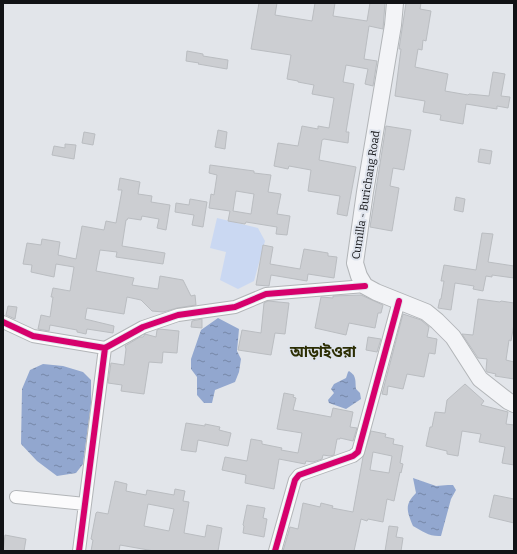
<svg xmlns="http://www.w3.org/2000/svg" width="517" height="554" font-family="Bitter,'Noto Sans Bengali',serif">
<style>
.green{fill:#cad8f2}
.water{fill:url(#water-ripples)}
.building{fill:#ccced2;stroke:#babdc1;fill-rule:evenodd}
.lines{fill:none;stroke-linecap:round;stroke-linejoin:round}
.street-casing{stroke:#b2b5b8;stroke-width:14}
.secondary-casing{stroke:#b2b5b8;stroke-width:18}
.street{stroke:#fbfbfc;stroke-width:12}
.secondary{stroke:#f3f4f7;stroke-width:16}
.cycleway-casing{stroke:#dfe4ed;stroke-width:8}
.cycleway{stroke:#d6006c;stroke-width:6}
.labels{text-anchor:middle;dominant-baseline:central;stroke-width:4;stroke-linejoin:round;paint-order:stroke}
.street-label{font-size:11px;fill:#111215;stroke:#dfe4ed}
.district-label{font-size:15px;font-weight:bold;fill:#2c2e04;stroke:#dfe4ed}
</style>
<defs>
<pattern id="water-ripples" width="26" height="14" patternUnits="userSpaceOnUse"><rect width="26" height="14" fill="#92a7cf"/><path d="M2 4q2-2 4 0t4 0M15 11q2-2 4 0t4 0" fill="none" stroke="#7687a7"/></pattern>
</defs>
<rect width="100%" height="100%" fill="#e2e5ea"/>
<path class="green" d="M217 218 258 228 265 241 254 281 238 289 220 280 226 252 210 248Z"/>
<path class="water" d="M218 318 239 329 237 351 241 359 239 372 235 382 215 390 212 403H204L197 395V377L191 369V359L201 330Z
M43 364 63 366 83 372 91 380V404L83 464 76 473 57 476 37 461 21 444 22 389 30 370Z
M349 371C357 376 355 381 356 389L360 393 361 399 346 409 329 403 328 400 334 393 331 389 334 384 346 378 348 372Z
M413 478 436 486 448 485H453L456 490 451 499 441 536C430 537 422 531 413 526 407 511 404 505 416 493Z"/>
<path class="building" d="M259 3H277L275 15 312 21 315 3H335L333 16 367 21 370 3H385L383 29 369 26 364 59 377 61 373 86 365 84 368 69 346 65 343 82 354 84 346 132H349L348 143 324 139 322 140 319 160 356 167 347 216 337 214 340 196 308 191 311 170 289 166 288 169 274 166 278 143 298 146 302 126 318 129V126L329 128 334 98 312 94 314 85 298 82V81L287 79 291 55 251 49Z
M406 3H421L420 9 431 11 426 41 423 40 422 50 418 49 415 67 448 74 445 91 468 95 469 94 489 96 493 72 505 74 501 96 510 97 508 108 497 106V109L466 104 463 124 440 120 441 115 423 112 425 101 395 96 401 49H399Z
M187 51 203 54V56L228 60 227 69 198 64 199 63 186 61Z
M386 126 411 130 404 170 393 168 390 186 399 188 392 231 370 227Z
M218 130 227 132 225 149 215 147Z
M84 132 95 134 93 145 82 143Z
M65 144 76 145 74 159 52 155 54 146 65 148Z
M480 149 492 151 490 164 478 162Z
M210 165 254 171V173L271 175 268 192 281 194 277 214 290 216 287 235 276 234 277 227 246 222 245 224 228 221 230 211 209 208 211 194 214 195 217 175 209 173ZM236 191 254 194 251 214 233 211Z
M120 178 140 182 138 194 152 196 151 202 170 205 166 230 157 228 159 219 142 216 141 220 128 218 127 220H126L122 246 165 253 163 264 116 257 117 252 100 250 96 271 134 278 132 285 158 289 160 276 183 280 191 296 195 295 196 305 177 308 163 312 152 311 141 300 127 297 124 314 87 308 85 319 114 326 113 333 87 329 86 334 77 332V330L50 325 49 331 38 329 41 315 50 317 53 297H51L53 288 70 291 74 267 56 264 54 277 31 272 32 265 23 264 27 243 41 245 42 239 60 242 58 255 76 259 82 226 104 230 106 221 116 223 122 190H118Z
M456 197 465 199 463 212 454 210Z
M190 199 207 202 203 227 192 225 194 215 175 212 176 203 189 205Z
M482 233 493 234 488 262 514 266V278L492 275V277L486 276 483 291 473 289 474 286 455 283 451 310 438 308 440 299H441L444 281H441L444 265 476 270Z
M263 245 273 247 270 264 300 269 304 249 328 253V256L337 257 334 278 308 274 307 281 271 275 269 286 256 285Z
M361 295 383 305 381 313H378L375 328 349 323 346 335 315 328 321 297 333 298V296Z
M478 299 500 302 501 301 514 303V324L511 341 509 340 506 360 514 362V379L495 376 496 374 487 372 486 370 487 359 478 358 462 334 473 335Z
M268 301 289 303 285 334 275 333 271 355 238 350 242 330 261 333 264 303Z
M8 306 17 307 15 319 6 315Z
M403 314 421 320 429 327 427 337 437 339 435 354 429 353 424 377 407 374 403 389 388 386 387 395 382 394Z
M202 319V328L191 327 192 321Z
M159 329 179 331 177 353 163 352 162 363 149 362 144 394 121 391 122 385 108 383 111 363 124 365 126 349 125 346 140 337H143L145 334 156 337 157 330Z
M368 337 381 339 377 352 366 350Z
M465 384 484 401 481 405 508 412 506 424 514 425V465L502 463 505 447 479 442 481 434 462 431 458 456 447 454V451L426 446 430 427H432L435 412 445 413 447 400Z
M284 393 294 395 293 397 296 398 293 410 331 417 333 408 353 412 350 427 357 428 353 441 340 438V439H337L334 455 330 456 323 455 322 459 313 462 306 461 305 464 279 459 274 489 245 483 246 475 222 470 225 457 247 461 251 439 262 441V444L282 448 281 450 298 453 302 433 277 429Z
M186 423 205 426V424L220 427 219 430 231 433 228 446 198 440 196 452 181 450Z
M371 431 386 434 385 437 394 439 393 444 403 446 400 463 403 464 401 473 400 472 394 501 387 499 383 522 368 519 367 521 361 519 354 551H283L290 527 298 529 303 503 320 507 321 503 333 506 332 508 353 512 363 457ZM373 452 392 456 389 473 370 470Z
M115 481 127 484 126 491 146 495 147 490 174 495 175 489 185 491 183 501 189 502 184 533 205 537 207 525 222 528 218 551H154L120 545 119 551H91L93 540 91 539 96 513 97 512 108 514ZM148 504 174 509 169 531 144 526Z
M494 495 514 499V523L489 517Z
M247 505 265 508 263 518 267 519 264 537 243 533 244 526 243 525Z
M389 526 398 527 396 537 403 538 401 551H385Z
M5 535 26 539 24 551H3Z"/>
<g class="lines">
<defs>
<path id="street" d="M3 322 33 336 105 348 143 327 178 315 235 307 266 294 365 286
M16 497 85 504
M79 551 105 348
M275 551 295 480 299 475 353 456 358 452 399 301"/>
<path id="secondary" d="M395 3 393 25 365 192 355 263 359 276 365 286 376 292 426 312 437 321 453 337 480 379 508 401 514 404"/>
</defs>
<use href="#street" class="street-casing"/>
<use href="#secondary" class="secondary-casing"/>
<use href="#street" class="street"/>
<use href="#secondary" class="secondary"/>
<defs>
<path id="cycleway" d="M3 322 33 336 105 348 143 327 178 315 235 307 266 294 365 286
M79 551 105 348
M275 551 295 480 299 475 353 456 358 452 399 301"/>
</defs>
<use href="#cycleway" class="cycleway-casing"/>
<use href="#cycleway" class="cycleway"/>
</g>
<g class="labels">
<g class="street-label">
<text transform="translate(366 195) rotate(-81)">Cumilla - Burichang Road</text>
</g>
<g class="district-label">
<text x="323" y="352">আড়াইওরা</text>
</g>
</g>
<rect width="517" height="554" fill="none" stroke="#111215" stroke-width="8"/>
</svg>
